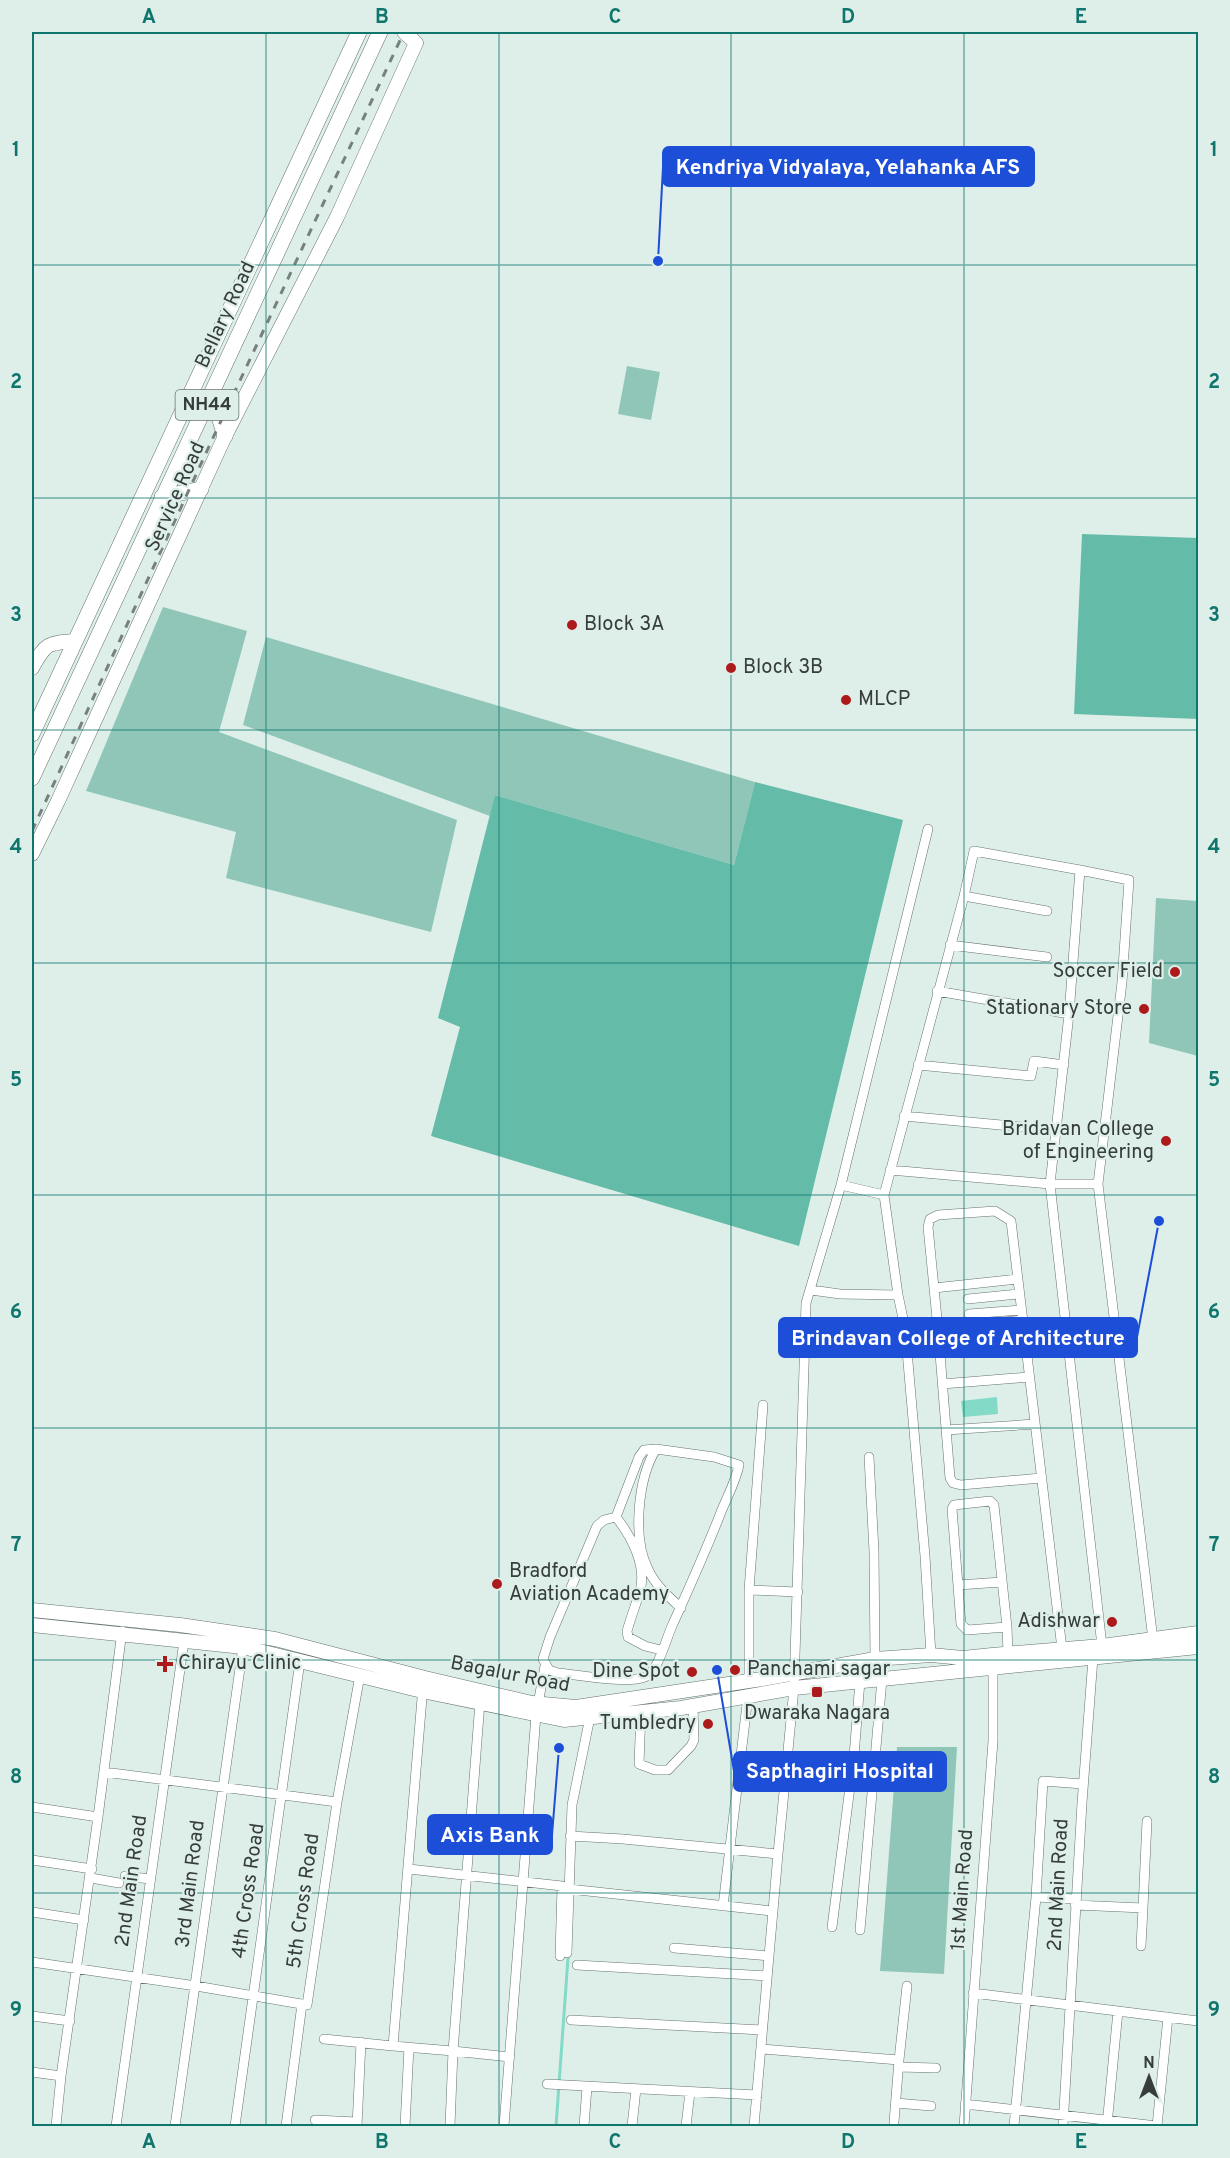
<svg xmlns="http://www.w3.org/2000/svg" width="1230" height="2158" font-family="Overpass,sans-serif">
<style>
.green{fill:#8fc6b8}
.forest{fill:#64bba8}
.water{fill:#83dac6}
.lines{fill:none;stroke-linecap:round;stroke-linejoin:round}
.stream{stroke:#83dac6;stroke-width:3}
.minor-casing{stroke:#65736f;stroke-width:10}
.secondary-casing{stroke:#65736f;stroke-width:15}
.trunk-casing{stroke:#65736f;stroke-width:16}
.minor{stroke:#fff;stroke-width:9}
.secondary{stroke:#fff;stroke-width:14}
.trunk{stroke:#fff;stroke-width:15}
.rail{stroke:#76817e;stroke-width:3;stroke-dasharray:8 8;stroke-linecap:butt}
.grid{fill:none;stroke:#0f766e;stroke-width:1.5;stroke-opacity:0.55}
.poi-dot{fill:#ac1a1b;stroke:#deefea;stroke-width:2}
.labels{text-anchor:middle;dominant-baseline:central;stroke-width:4.5;stroke-linejoin:round;paint-order:stroke}
.shield{fill:#deefea;stroke:#687270;stroke-width:1.5}
.shield-label{font-size:18px;font-weight:bold;fill:#363d3b}
.street-label{font-size:20px;fill:#363d3b;stroke:#deefea}
.poi-label{font-size:20px;fill:#363d3b;stroke:#deefea;text-anchor:start}
.leader{fill:none;stroke:#1d4ed8;stroke-width:2}
.callout-dot{fill:#1d4ed8;stroke:#deefea;stroke-width:2}
.callout{fill:#1d4ed8;stroke:#1d4ed8;stroke-width:2}
.callout-label{font-size:21px;text-anchor:middle;font-weight:bold;fill:#fff}
.neatline{fill:none;stroke:#0f766e;stroke-width:2}
.grid-label{font-size:20px;text-anchor:middle;font-weight:bold;fill:#0f766e}
</style>
<rect width="100%" height="100%" fill="#deefea"/>
<path class="green" d="M627 366 660 372 651 420 618 414Z
M163 607 247 631 219 732 457 820 431 932 226 878 236 832 86 791Z
M266 637 755 782 734 865 495 795 490 816 243 725Z
M1156 898 1198 901V1056L1149 1043Z
M897 1747H957L944 1974 880 1971Z"/>
<path class="forest" d="M1082 534 1198 538V719L1074 714Z
M755 782 903 820 799 1246 431 1136 460 1027 438 1018 495 795 734 865Z"/>
<path class="water" d="M997 1397 998 1414 963 1417 961 1401Z"/>
<g class="lines">
<path class="stream" d="M556 2126 568 1958"/>
<defs>
<path id="minor" d="M964 896 1047 911
M950 945 1047 957
M937 991 1069 1014
M918 1065 1031 1076 1034 1061 1064 1065
M904 1116 1022 1127
M890 1170 1050 1184 1069 1014 1080 870 1129 880 1122 982 1098 1184H1050L1102 1646
M1098 1184 1153 1640
M841 1185 884 1195 898 1295 905 1328 925 1556 931 1655
M884 1195 964 896 974 851 1080 870
M1018 1279 934 1288 928 1227 930 1219 938 1215 995 1211 1011 1221 1062 1649
M934 1288 938 1329
M811 1290 840 1294 898 1295
M968 1299 1019 1294
M969 1314 1021 1310
M1022 1320 938 1329 950 1478 953 1483 961 1485 1041 1478
M942 1384 1029 1377
M946 1430 1035 1424
M869 1457 874 1551 875 1659
M616 1517 639 1457 644 1450 656 1449
M958 1585 1002 1582
M749 1590 798 1592
M1029 1620 1058 1619
M1007 1627 994 1505 990 1501 954 1505 952 1509 961 1624 967 1630 1007 1627 1008 1654
M661 1650 645 1646 628 1637 627 1631C631 1617 636 1604 640 1591 647 1565 631 1536 616 1517L604 1520 597 1526 550 1637 543 1659 549 1670 558 1673C580 1675 626 1684 645 1677 658 1672 666 1639 672 1626 689 1588 706 1551 721 1512 727 1497 736 1481 739 1465L714 1457 656 1449C638 1478 632 1538 648 1569 655 1585 668 1596 681 1608
M749 1681V1590L763 1405
M641 1711 639 1764 655 1770H668L691 1746 694 1740 693 1706
M104 1772 337 1802
M32 1807 98 1817 122 1631
M570 1836 623 1839 778 1854 754 2126
M778 1854 794 1688 806 1303 841 1185 928 829
M32 1860 92 1869
M409 1869 562 1886 560 1956
M125 1876 150 1879
M91 1878 119 1883
M569 1889 772 1911
M1036 1897 1043 1781 1083 1784
M1075 1905 1143 1908 1147 1821
M723 1906 748 1696
M32 1912 84 1920
M832 1927 854 1756 860 1681
M860 1930 882 1679
M1141 1946 1143 1908
M674 1948 769 1956
M567 1953 572 1805 590 1717
M32 1962 196 1986 307 2005 337 1802 360 1675
M577 1965 767 1976
M973 1993 1198 2021
M32 2016 70 2021
M571 2020 762 2030
M324 2039 393 2046 423 1686
M393 2046 453 2051 480 1702
M761 2049 899 2060 907 1986
M899 2067 936 2068
M32 2072 61 2076
M547 2084 757 2095
M896 2103 931 2106
M965 2104 1157 2126
M315 2120 357 2122
M894 2122 899 2060
M1107 2125 1118 2011
M56 2126 61 2076 98 1817
M116 2126 184 1641
M175 2126 243 1647
M235 2126 300 1661
M286 2126 302 2004
M357 2126 361 2042
M405 2126 409 2047
M450 2126 453 2051 510 2057
M504 2126 536 1715 545 1666
M584 2126 587 2087
M632 2126 636 2089
M686 2126 690 2092
M964 2126 993 1741V1664
M1014 2126 1036 1897 1075 1899
M1063 2126 1082 1803 1093 1658 1090 1654
M1157 2126 1168 2017"/>
<path id="secondary" d="M32 668C46 643 47 643 75 641
M32 854 58 801 225 436 337 217 416 43 404 32
M32 1610 180 1625 275 1639 425 1678 532 1703 576 1707 762 1679 875 1659 931 1655 963 1658 992 1655 1102 1646 1198 1633
M32 1625 243 1647 422 1691 564 1720 681 1708 794 1688 1198 1647"/>
<path id="trunk" d="M212 395 225 436
M162 497 201 489
M32 734 359 32
M32 778 380 32"/>
</defs>
<use href="#minor" class="minor-casing"/>
<use href="#secondary" class="secondary-casing"/>
<use href="#trunk" class="trunk-casing"/>
<use href="#minor" class="minor"/>
<use href="#secondary" class="secondary"/>
<use href="#trunk" class="trunk"/>
<path class="rail" d="M32 831 212 440 404 32"/>
</g>
<path class="grid" d="M266 32V2126M499 32V2126M731 32V2126M964 32V2126M32 265H1198M32 498H1198M32 730H1198M32 963H1198M32 1195H1198M32 1428H1198M32 1660H1198M32 1893H1198"/>
<g class="poi-dot">
<circle cx="572" cy="625" r="6"/>
<circle cx="731" cy="668" r="6"/>
<circle cx="846" cy="700" r="6"/>
<circle cx="1175" cy="972" r="6"/>
<circle cx="1144" cy="1009" r="6"/>
<circle cx="1166" cy="1141" r="6"/>
<circle cx="497" cy="1584" r="6"/>
<circle cx="1112" cy="1622" r="6"/>
<path d="M162 1655h6v6h6v6h-6v6h-6v-6h-6v-6h6z"/>
<circle cx="735" cy="1670" r="6"/>
<circle cx="692" cy="1672" r="6"/>
<rect x="811" y="1686" width="12" height="12" rx="3"/>
<circle cx="708" cy="1724" r="6"/>
</g>
<g class="labels">
<rect class="shield" x="175.5" y="390" width="63" height="30" rx="4.5"/>
<g class="shield-label">
<text x="207" y="405">NH44</text>
</g>
<g class="street-label">
<text transform="translate(226 315) rotate(-65)">Bellary Road</text>
<text transform="translate(176 497) rotate(-66)">Service Road</text>
<text transform="translate(510 1675) rotate(11)">Bagalur Road</text>
<text transform="translate(132 1881) rotate(-82)">2nd Main Road</text>
<text transform="translate(191 1884) rotate(-83)">3rd Main Road</text>
<text transform="translate(1059 1885) rotate(-87)">2nd Main Road</text>
<text transform="translate(963 1890) rotate(-86)">1st Main Road</text>
<text transform="translate(249 1891) rotate(-82)">4th Cross Road</text>
<text transform="translate(304 1901) rotate(-82)">5th Cross Road</text>
</g>
<g class="poi-label">
<text x="584" y="625">Block 3A</text>
<text x="743" y="668">Block 3B</text>
<text x="858" y="700">MLCP</text>
<text x="1163" y="972" text-anchor="end">Soccer Field</text>
<text x="1132" y="1009" text-anchor="end">Stationary Store</text>
<text x="1154" y="1130" text-anchor="end">Bridavan College<tspan x="1154" dy="23">of Engineering</tspan></text>
<text x="509" y="1572">Bradford<tspan x="509" dy="23">Aviation Academy</tspan></text>
<text x="1100" y="1622" text-anchor="end">Adishwar</text>
<text x="178" y="1664">Chirayu Clinic</text>
<text x="747" y="1670">Panchami sagar</text>
<text x="680" y="1672" text-anchor="end">Dine Spot</text>
<text x="817" y="1714" text-anchor="middle">Dwaraka Nagara</text>
<text x="696" y="1724" text-anchor="end">Tumbledry</text>
</g>
</g>
<path class="leader" d="M658 261L663 167M1159 1221L1137 1337M717 1670L734 1771M559 1748L552 1835"/>
<g class="callout-dot">
<circle cx="658" cy="261" r="6"/>
<circle cx="1159" cy="1221" r="6"/>
<circle cx="717" cy="1670" r="6"/>
<circle cx="559" cy="1748" r="6"/>
</g>
<g class="callout">
<rect x="663" y="147" width="371" height="39" rx="6"/>
<rect x="779" y="1318" width="358" height="39" rx="6"/>
<rect x="734" y="1752" width="212" height="39" rx="6"/>
<rect x="428" y="1815" width="124" height="39" rx="6"/>
</g>
<g class="callout-label">
<text x="848" y="174">Kendriya Vidyalaya, Yelahanka AFS</text>
<text x="958" y="1345">Brindavan College of Architecture</text>
<text x="840" y="1778">Sapthagiri Hospital</text>
<text x="490" y="1842">Axis Bank</text>
</g>
<rect width="1230" height="2158" fill="none" stroke="#deefea" stroke-width="66"/>
<g transform="translate(1149 2077)" stroke="#deefea" stroke-width="4.5" paint-order="stroke">
<path d="M0-4.5L10 22L0 15L-10 22Z" fill="#363d3b"/>
<text y="-9" font-size="16" font-weight="bold" text-anchor="middle" fill="#363d3b">N</text>
</g>
<rect x="33" y="33" width="1164" height="2092" class="neatline"/>
<g class="grid-label">
<text x="149" y="23">A</text>
<text x="382" y="23">B</text>
<text x="615" y="23">C</text>
<text x="848" y="23">D</text>
<text x="1081" y="23">E</text>
<text x="16" y="156">1</text>
<text x="1214" y="156">1</text>
<text x="16" y="388">2</text>
<text x="1214" y="388">2</text>
<text x="16" y="621">3</text>
<text x="1214" y="621">3</text>
<text x="16" y="853">4</text>
<text x="1214" y="853">4</text>
<text x="16" y="1086">5</text>
<text x="1214" y="1086">5</text>
<text x="16" y="1318">6</text>
<text x="1214" y="1318">6</text>
<text x="16" y="1551">7</text>
<text x="1214" y="1551">7</text>
<text x="16" y="1783">8</text>
<text x="1214" y="1783">8</text>
<text x="16" y="2016">9</text>
<text x="1214" y="2016">9</text>
<text x="149" y="2148">A</text>
<text x="382" y="2148">B</text>
<text x="615" y="2148">C</text>
<text x="848" y="2148">D</text>
<text x="1081" y="2148">E</text>
</g>
</svg>
